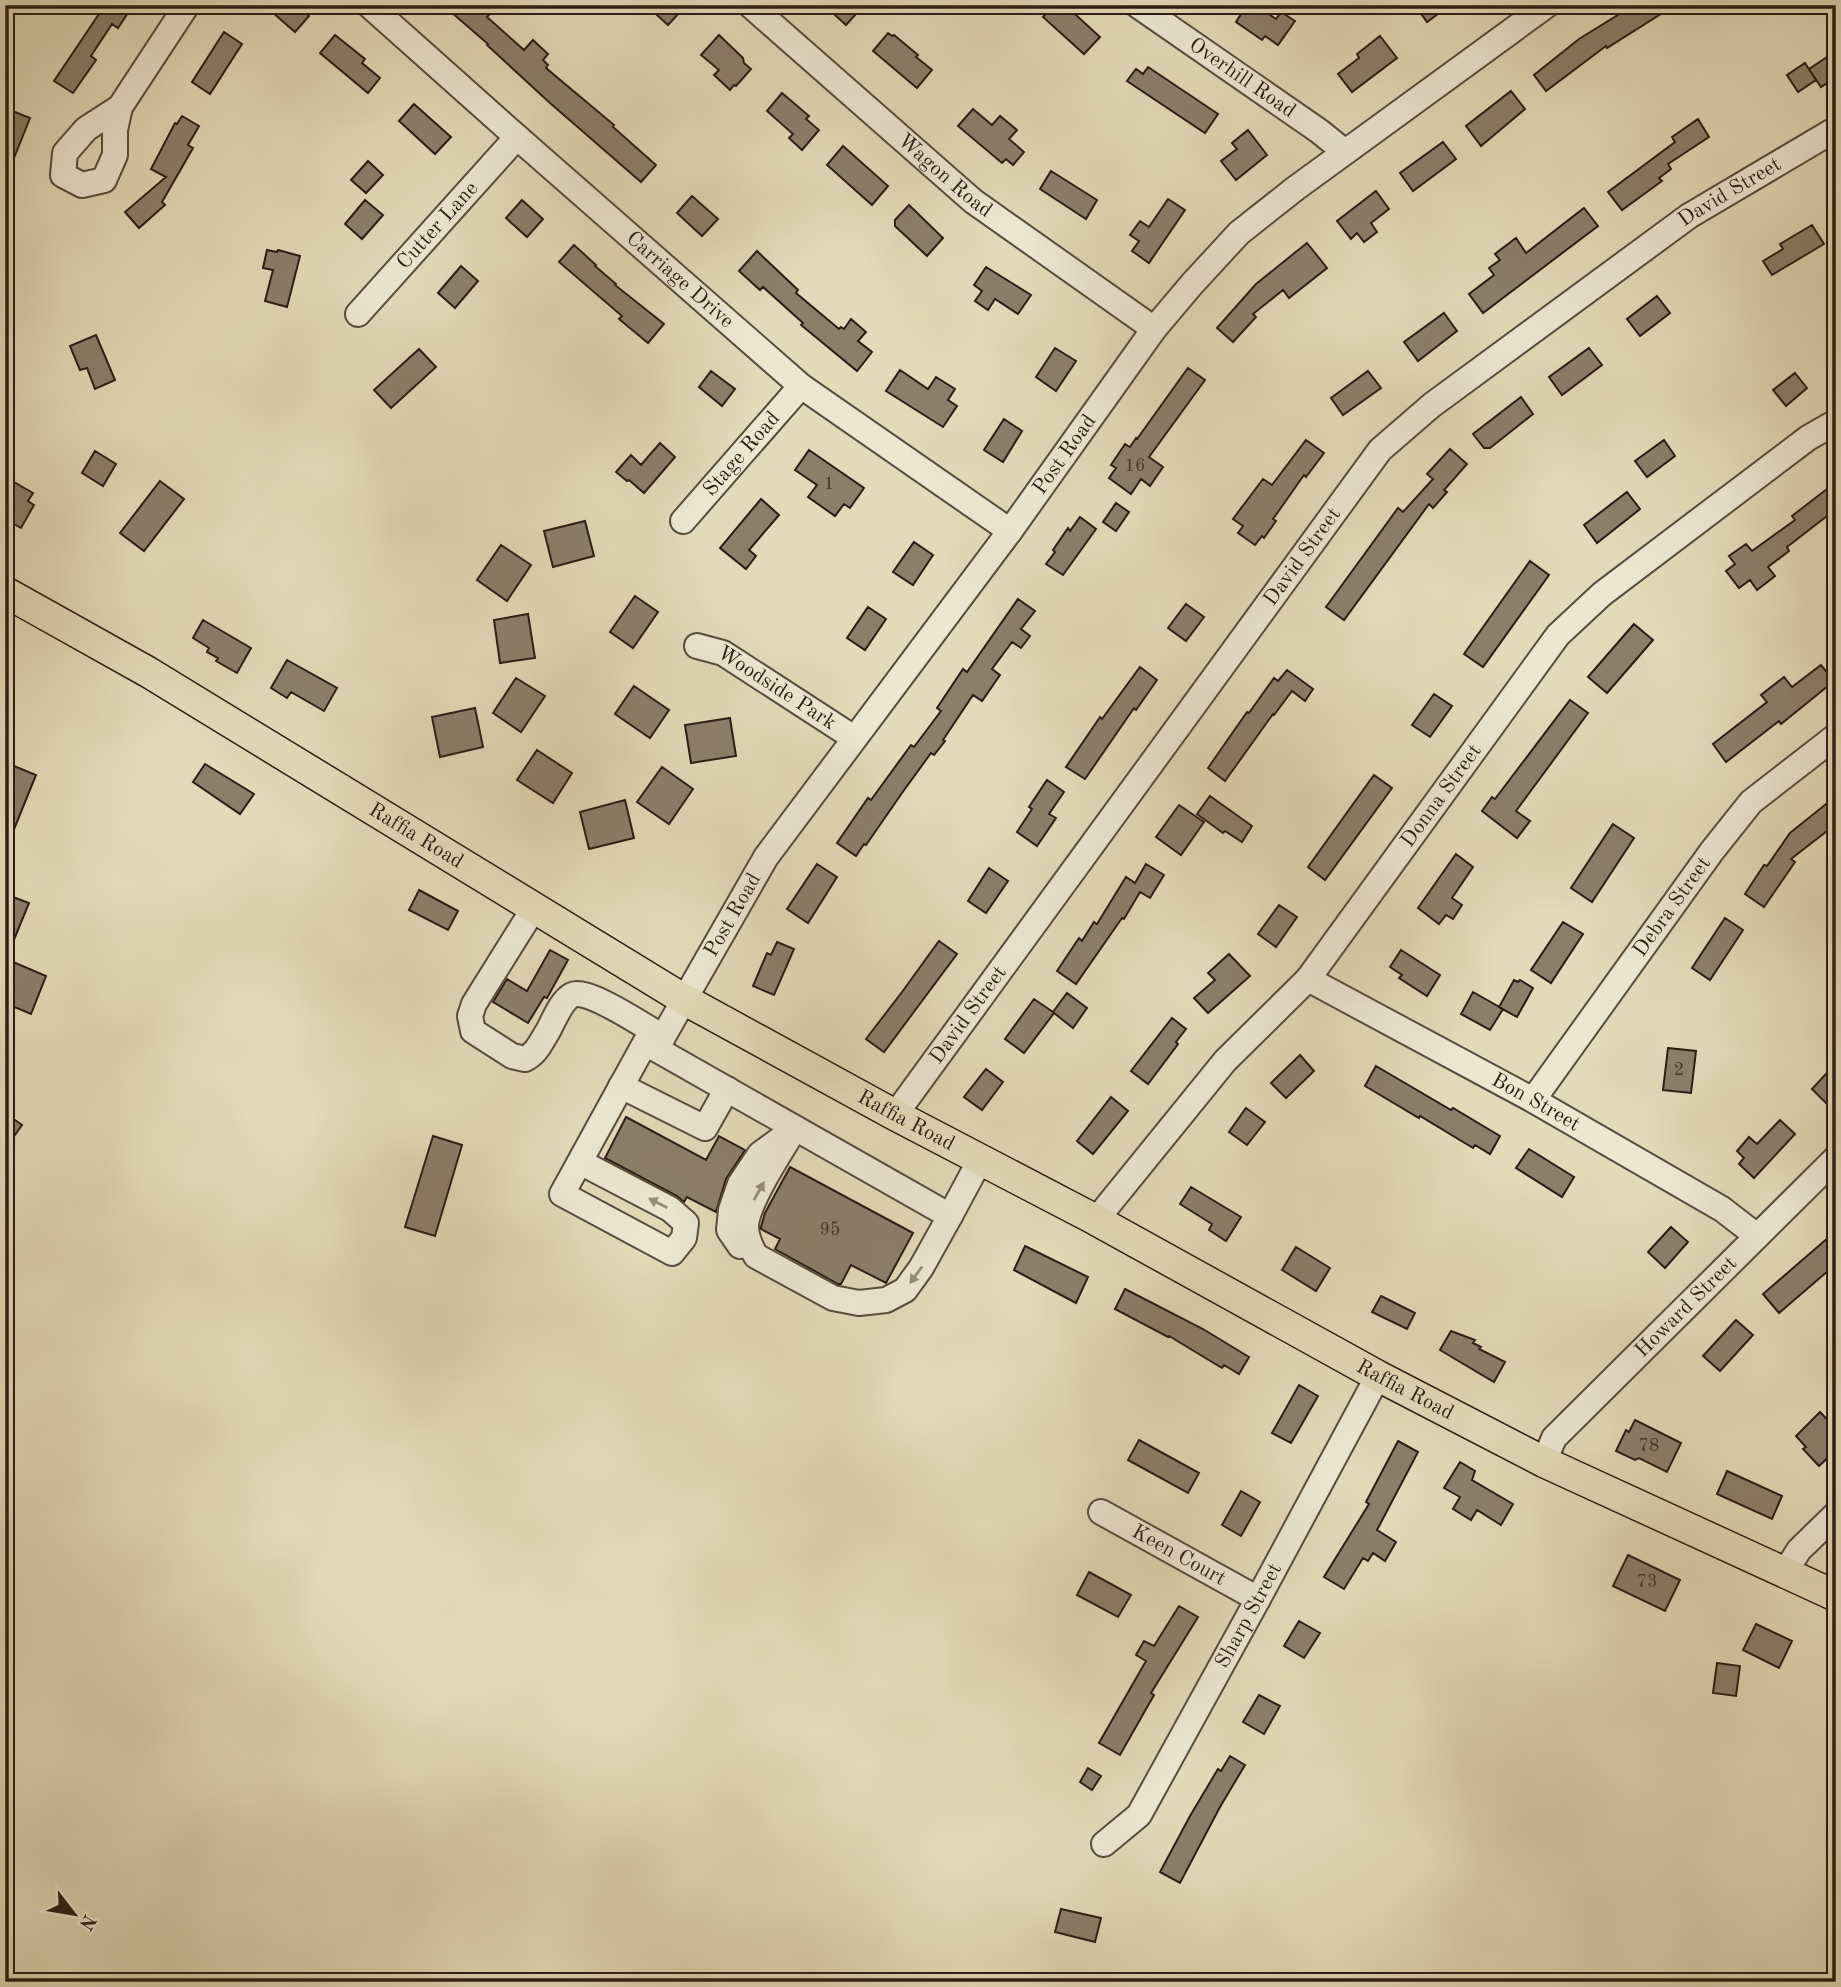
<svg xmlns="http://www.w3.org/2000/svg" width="1841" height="1987" font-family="'Old Standard TT',serif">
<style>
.building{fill:#8b7f6a;stroke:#2b1c15;stroke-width:2}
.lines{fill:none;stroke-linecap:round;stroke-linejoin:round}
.minor-casing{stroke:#594c3e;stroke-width:28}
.major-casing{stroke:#2b1c15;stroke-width:33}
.minor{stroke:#ede7d2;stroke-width:24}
.major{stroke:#e3dab9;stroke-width:30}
.oneway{fill:#968c7d}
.labels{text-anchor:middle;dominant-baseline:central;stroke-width:7;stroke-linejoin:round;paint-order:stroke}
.number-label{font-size:18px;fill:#43352a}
.street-label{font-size:21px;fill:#2b1c15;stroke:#ede7d2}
</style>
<rect width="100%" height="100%" fill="#e3dab9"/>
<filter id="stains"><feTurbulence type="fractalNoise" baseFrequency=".00286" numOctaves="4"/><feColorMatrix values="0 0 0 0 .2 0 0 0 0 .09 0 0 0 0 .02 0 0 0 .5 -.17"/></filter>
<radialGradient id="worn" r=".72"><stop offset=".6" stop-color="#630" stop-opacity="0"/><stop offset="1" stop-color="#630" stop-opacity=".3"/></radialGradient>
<path class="building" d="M105 5H133L118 28 112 24 91 56 96 60 73 93 54 81Z
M264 5H297L309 16 295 32Z
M443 5H484L492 12 487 17 524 50 533 40 548 54 543 60 548 65 546 68 614 125 613 127 656 165 641 182 550 103 487 45 488 44Z
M646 5H670L679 13 668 25Z
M824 5H864L846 25Z
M1053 5H1065L1100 37 1084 54 1043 17Z
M1247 5H1255L1276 19 1281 12 1295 21 1278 45 1265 36 1262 40 1236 22Z
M1415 5H1450L1427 22Z
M1634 5H1675L1607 48 1606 46 1546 91 1534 75 1579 39Z
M224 32 242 44 210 94 192 82Z
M888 33 892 36 894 35 918 55 916 57 932 70 917 88 873 51Z
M335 35 365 59 362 63 380 78 368 93 320 53Z
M719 35 743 58 744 63 751 69 736 86 734 85 730 90 714 75 719 70 701 55Z
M1380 36 1397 58 1352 92 1338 74 1359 58 1357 54Z
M1836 51V77L1821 87 1809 69Z
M1805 63 1816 80 1798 92 1787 75Z
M1148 67 1218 114 1205 133 1127 81 1136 69 1143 74Z
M1511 91 1525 109 1481 146 1466 126Z
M782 93 809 116 806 119 819 130 802 150 789 138 793 134 767 111Z
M414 104 451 137 435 154 399 121Z
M973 109 992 125 1000 116 1017 130 1009 139 1024 152 1013 165 1006 159 1002 163 958 126Z
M10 110 30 118 6 178 5 122Z
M182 116 199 126 188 145 193 148 162 202 165 205 139 228 125 212 166 177 151 169 175 123 177 124Z
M1698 119 1709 137 1668 164 1671 169 1659 178 1662 181 1622 210 1608 192 1675 142 1672 137Z
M1248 130 1267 155 1236 180 1221 161 1237 149 1232 143Z
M1443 142 1456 159 1413 191 1400 173Z
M843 146 888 186 872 205 827 165Z
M368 161 383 175 366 193 351 180Z
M1051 171 1097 200 1086 219 1040 189Z
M1376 191 1389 209 1371 223 1377 232 1364 242 1357 233 1351 239 1337 221Z
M692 196 718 219 702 236 677 213Z
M1168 199 1185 210 1149 263 1132 251 1139 241 1130 235 1140 221 1149 227Z
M365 200 383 215 362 239 345 224Z
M522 200 543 219 527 237 506 218Z
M909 205 943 238 927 256 895 226V220Z
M1584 208 1598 226 1483 313 1469 294 1494 275 1489 268 1500 260 1495 254 1516 238 1526 253Z
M1812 225 1824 244 1772 275 1763 261 1783 249 1780 244Z
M1307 243 1327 268 1289 298 1283 290 1253 314 1256 317 1233 342 1217 328 1256 284Z
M574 245 596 265 595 266 616 284 615 285 664 324 648 343 619 319 622 316 559 262Z
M267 250 277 252 278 250 300 256 287 307 265 301 273 270 263 268Z
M757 251 798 290 796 293 839 329 841 327 844 329 851 319 866 332 858 341 872 352 857 371 801 325 803 323 763 287 760 290 739 271Z
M461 266 478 281 455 308 438 293Z
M986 267 1031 295 1018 314 995 299 988 310 975 301 982 291 974 285Z
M1657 296 1670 313 1640 336 1627 319Z
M1444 313 1457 331 1418 361 1404 342Z
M96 335 115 380 95 389 87 368 80 370 70 346Z
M1055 348 1076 361 1056 391 1036 377Z
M1589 348 1602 365 1562 395 1549 377Z
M419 349 436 367 391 408 374 390Z
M1188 368 1205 380 1149 457 1163 467 1150 486 1141 479 1131 494 1109 478 1116 468 1111 465 1125 444 1130 447 1136 438 1137 439Z
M900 370 928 389 936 377 955 389 948 400 957 406 943 427 886 391Z
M711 371 735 389 722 406 699 387Z
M1368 371 1381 388 1343 415 1331 398Z
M1795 373 1807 388 1786 406 1773 390Z
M1521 397 1533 414 1490 448H1484L1473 434Z
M1004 419 1022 431 1003 462 984 450Z
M1306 440 1324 453 1306 477 1304 475 1273 519 1276 521 1264 538 1262 536 1255 545 1238 533 1243 526 1233 519 1263 479 1272 485Z
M1664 440 1675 456 1647 477 1635 461Z
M660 443 675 457 644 493 629 480 627 481 616 472 631 455 641 465Z
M1450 449 1467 464 1444 490 1447 492 1433 508 1429 504 1344 620 1326 607 1398 508 1403 512 1433 479 1427 474Z
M809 450 864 488 850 508 844 504 835 516 808 497 817 485 795 470Z
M95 451 116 464 103 486 82 473Z
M160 481 184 499 144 551 120 533Z
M14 482 33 493 28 501 34 505 21 528 5 519V497Z
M1836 482V509L1787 547 1789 551 1768 567 1775 576 1757 590 1750 580 1739 588 1726 571 1735 564 1729 556 1746 544 1752 551 1795 520 1792 516Z
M1627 492 1640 509 1597 543 1584 525Z
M761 499 779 515 749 550 756 556 746 569 720 548Z
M1116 503 1129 512 1116 531 1103 522Z
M1080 517 1096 529 1063 575 1046 564 1055 552 1053 550 1068 528 1070 531Z
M585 521 594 556 553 567 544 531Z
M914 542 933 555 913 585 893 572Z
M501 545 531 565 507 601 477 580Z
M1530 561 1549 575 1483 667 1464 654Z
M635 596 658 612 633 648 610 632Z
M1018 599 1035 611 1021 629 1030 636 1021 648 1012 642 992 669 1000 675 982 701 973 695 943 740 945 741 934 755 931 753 902 793 866 845 864 844 856 856 837 843 868 798 871 800 911 745 914 747 941 711 937 708 963 669 967 672Z
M1186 604 1204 617 1186 641 1168 628Z
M868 607 886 619 865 650 847 638Z
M528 614 535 658 500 663 494 620Z
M203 620 251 648 237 673 216 661 218 658 207 652 209 648 193 638Z
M1634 624 1653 640 1607 693 1588 677Z
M287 660 337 688 324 711 291 692 287 698 271 688Z
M1821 665 1834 681 1781 724 1779 721 1726 762 1713 744 1767 702 1761 695 1784 677 1792 687Z
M1140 667 1157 680 1136 710 1134 708 1085 779 1066 767 1100 717 1102 719Z
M1287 670 1313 689 1305 701 1292 691 1274 715 1273 714 1225 781 1208 768 1247 712 1249 713 1274 678 1278 681Z
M516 678 545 696 521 732 493 713Z
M634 686 669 710 650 738 615 714Z
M1434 694 1452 706 1430 737 1412 725Z
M1570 700 1588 713 1516 811 1530 821 1517 838 1482 811 1492 797 1495 799Z
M475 708 483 747 440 757 432 717Z
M730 718 736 756 691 763 685 725Z
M537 750 572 773 553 803 517 780Z
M9 764 36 775 6 849 5 774Z
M205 764 254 794 240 814 193 782Z
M662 767 693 789 669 824 637 802Z
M1374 775 1392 788 1325 880 1308 867Z
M1047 780 1064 792 1049 814 1056 818 1037 846 1017 832 1032 809 1029 807Z
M1210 796 1252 826 1242 842 1225 831 1223 833 1197 814Z
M1836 796V824L1791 859 1795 862 1764 907 1745 894 1764 865 1767 866 1790 833Z
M625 800 634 838 589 849 580 812Z
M1179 805 1204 822 1181 855 1156 837Z
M1613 824 1634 838 1592 902 1571 888Z
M1456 854 1473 867 1452 898 1462 905 1453 919 1446 915 1439 924 1418 908Z
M817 864 837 877 808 923 787 909Z
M1146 864 1164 875 1150 898 1140 892 1124 919 1122 918 1076 984 1057 971 1079 938 1082 941 1094 922 1097 924 1126 877 1135 883Z
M989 868 1008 881 986 913 968 901Z
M419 890 458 911 448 930 409 910Z
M5 894 29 903 6 959 46 976 31 1014 5 1003Z
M1279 905 1297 917 1276 947 1258 934Z
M1725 918 1743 930 1710 980 1692 968Z
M1563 922 1583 934 1551 983 1531 970Z
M939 941 957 954 884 1052 866 1039 902 992Z
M777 942 794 949 774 995 753 986 767 953 771 955Z
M550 950 568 960 547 998 544 997 528 1023 493 1002 507 979 527 991Z
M1401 950 1440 975 1427 996 1399 978 1402 975 1390 967Z
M1229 954 1250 976 1208 1013 1194 998 1215 980 1208 973Z
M1514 980 1518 982 1520 980 1533 988 1517 1017 1499 1007Z
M1473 992 1503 1009 1490 1030 1461 1014Z
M1067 993 1087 1008 1073 1028 1054 1013 1024 1053 1005 1039 1034 999 1053 1012Z
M1172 1018 1186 1029 1176 1042 1178 1044 1148 1084 1131 1071Z
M1668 1048 1696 1051 1691 1093 1663 1090Z
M1300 1055 1314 1071 1286 1098 1271 1083Z
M1836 1063V1095L1827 1104 1812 1089Z
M1376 1066 1451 1110 1453 1108 1500 1136 1490 1154 1475 1145 1473 1148 1420 1116 1419 1118 1365 1086Z
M986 1069 1003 1082 982 1110 964 1097Z
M1111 1097 1128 1111 1093 1154 1077 1141Z
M1246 1108 1265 1122 1247 1145 1229 1132Z
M5 1113 22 1125 5 1149Z
M626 1117 706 1160 719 1136 745 1150 726 1179 716 1212 687 1197 684 1202 677 1196 605 1158Z
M1780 1120 1795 1134 1754 1178 1739 1164 1744 1158 1737 1151 1749 1137 1757 1144Z
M433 1136 462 1145 435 1236 405 1227Z
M1529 1149 1574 1177 1562 1197 1516 1168Z
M790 1167 913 1233 886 1283 851 1265 841 1284H838L775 1249 780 1239 761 1229V1227L765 1213Z
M1191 1187 1241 1217 1226 1241 1209 1230 1212 1224 1180 1204Z
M1671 1227 1688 1242 1665 1268 1648 1252Z
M1836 1231V1264L1779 1313 1763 1294Z
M1025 1246 1088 1277 1076 1303 1014 1270Z
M1296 1247 1330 1268 1316 1291 1282 1270Z
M1125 1289 1203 1329 1249 1357 1239 1374 1224 1365 1222 1368 1169 1336 1168 1337 1115 1309Z
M1381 1296 1415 1313 1407 1329 1372 1312Z
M1736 1320 1753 1335 1720 1371 1703 1356Z
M1451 1331 1475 1340 1473 1343 1481 1347 1479 1349 1505 1362 1494 1382 1440 1350Z
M1299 1385 1318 1396 1291 1443 1272 1433Z
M1820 1412 1836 1429V1450L1819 1466 1803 1449 1806 1447 1796 1436Z
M1635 1420 1681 1443 1667 1472 1639 1458 1635 1460 1616 1451 1626 1430 1629 1432Z
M1139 1440 1199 1473 1188 1493 1128 1460Z
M1398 1441 1418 1452 1377 1530 1396 1542 1385 1561 1373 1553 1368 1561 1363 1558 1344 1589 1324 1577 1369 1504 1366 1502Z
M1460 1462 1475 1471 1472 1480 1513 1504 1501 1525 1477 1510 1471 1520 1453 1509 1460 1497 1444 1488Z
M1727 1471 1782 1496 1772 1519 1717 1494Z
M1241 1491 1260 1502 1241 1536 1222 1525Z
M1628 1555 1680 1580 1665 1611 1613 1586Z
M1089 1572 1131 1595 1118 1617 1077 1595Z
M1179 1606 1198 1617 1151 1693 1154 1695 1120 1755 1099 1743 1146 1661 1136 1655 1144 1641 1154 1646Z
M1299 1621 1320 1633 1304 1658 1284 1646Z
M1756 1624 1792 1641 1779 1668 1743 1650Z
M1717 1663 1740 1666 1736 1696 1713 1693Z
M1259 1695 1280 1706 1264 1734 1243 1722Z
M1230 1756 1245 1765 1220 1807 1180 1883 1160 1872 1190 1816 1218 1769 1221 1771Z
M1088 1768 1101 1776 1092 1790 1080 1782Z
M1061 1909 1101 1918 1095 1942 1055 1932Z"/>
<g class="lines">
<defs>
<g id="minor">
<path id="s1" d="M369 5 517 137 801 386 1010 531"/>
<path id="s2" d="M750 5 973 201 1154 329"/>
<path id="s3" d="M1137 5 1319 131 1345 152"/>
<path d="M120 107 86 129 65 153 63 175 82 185 104 180 115 155V130L120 107 187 5"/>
<path id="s4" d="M358 314 517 137"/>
<path id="s5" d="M683 521 801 386"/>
<path id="s6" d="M697 646 723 653 854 738"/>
<path d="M534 908 474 1004 470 1016 473 1031 512 1056 525 1059C537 1053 541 1042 548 1031 554 1020 561 1001 572 995 587 987 647 1028 663 1037"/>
<path id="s7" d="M1308 979 1533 1100 1722 1209 1757 1236"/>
<path d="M621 1086 705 1128 727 1089"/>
<path id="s8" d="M1533 1100 1712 851 1751 802 1836 736"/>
<path id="s9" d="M895 1115 1380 450 1432 405 1689 216 1836 129"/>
<path d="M795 1128C782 1150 747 1202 746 1226 746 1237 750 1246 756 1256L833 1298 859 1303 886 1300 905 1290 921 1268 950 1216"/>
<path id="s10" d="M980 1160 950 1216 656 1049 766 857 1010 531 1154 329 1192 284 1239 233 1296 188 1547 5"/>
<path d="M580 1162 670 1209 686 1223 684 1238 672 1253 562 1194 645 1043 656 1049"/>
<path id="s11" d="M1096 1220 1225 1061 1308 979 1558 635 1602 594 1808 438 1836 422"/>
<path d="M740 1246 729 1230 731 1210 740 1184 760 1154 786 1135"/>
<path id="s12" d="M1544 1462 1554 1438 1836 1158"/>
<path id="s13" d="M1101 1512 1258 1599"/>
<path d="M1785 1572 1799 1550 1836 1514"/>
<path id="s14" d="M1104 1844 1139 1815 1258 1599 1378 1376"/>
</g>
<g id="major">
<path id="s15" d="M5 592 148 672 685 1000 895 1115 1096 1220 1378 1376 1544 1462 1836 1596"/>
</g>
</defs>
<use href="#minor" class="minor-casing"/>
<use href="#major" class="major-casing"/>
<use href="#minor" class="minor"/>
<use href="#major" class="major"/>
</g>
<defs><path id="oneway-solid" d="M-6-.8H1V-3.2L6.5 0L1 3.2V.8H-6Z" transform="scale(1.75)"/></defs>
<g class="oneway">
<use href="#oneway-solid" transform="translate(759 1191) rotate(-61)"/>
<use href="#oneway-solid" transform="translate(658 1203) rotate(-153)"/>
<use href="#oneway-solid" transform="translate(916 1275) rotate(126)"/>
</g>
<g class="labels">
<g class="number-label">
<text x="1135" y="466">16</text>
<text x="829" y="484">1</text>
<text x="1679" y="1070">2</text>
<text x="830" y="1230">95</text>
<text x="1649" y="1446">78</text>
<text x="1647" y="1582">73</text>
</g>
<g class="street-label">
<text stroke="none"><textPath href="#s3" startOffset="128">Overhill Road</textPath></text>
<text stroke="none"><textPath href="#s2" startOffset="259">Wagon Road</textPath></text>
<text stroke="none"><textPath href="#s9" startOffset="1258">David Street</textPath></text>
<text stroke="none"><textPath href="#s4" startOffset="119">Cutter Lane</textPath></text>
<text stroke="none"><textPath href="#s1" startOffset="415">Carriage Drive</textPath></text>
<text stroke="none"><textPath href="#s5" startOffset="89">Stage Road</textPath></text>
<text stroke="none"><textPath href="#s10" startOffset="1124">Post Road</textPath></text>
<text stroke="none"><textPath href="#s9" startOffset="691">David Street</textPath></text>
<text stroke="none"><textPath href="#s6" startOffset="91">Woodside Park</textPath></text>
<text stroke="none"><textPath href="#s11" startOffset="548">Donna Street</textPath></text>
<text stroke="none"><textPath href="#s15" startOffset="478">Raffia Road</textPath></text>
<text stroke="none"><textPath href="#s8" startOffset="238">Debra Street</textPath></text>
<text stroke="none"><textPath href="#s10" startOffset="556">Post Road</textPath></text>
<text stroke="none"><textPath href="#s9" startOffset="124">David Street</textPath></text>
<text stroke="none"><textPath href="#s7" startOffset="259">Bon Street</textPath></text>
<text stroke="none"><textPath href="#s15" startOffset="1045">Raffia Road</textPath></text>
<text stroke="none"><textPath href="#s12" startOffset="212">Howard Street</textPath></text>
<text stroke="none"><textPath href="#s15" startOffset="1612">Raffia Road</textPath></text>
<text stroke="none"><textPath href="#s13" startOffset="89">Keen Court</textPath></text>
<text stroke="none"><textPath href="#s14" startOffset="273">Sharp Street</textPath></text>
</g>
</g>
<rect width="1841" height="1987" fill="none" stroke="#e3dab9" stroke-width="28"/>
<rect x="7" y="7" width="1827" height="1973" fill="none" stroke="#2b1c15" stroke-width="3.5"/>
<rect x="14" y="14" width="1813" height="1959" fill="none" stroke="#2b1c15" stroke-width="2"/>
<g transform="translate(74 1914) rotate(121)" stroke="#ede7d2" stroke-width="5" paint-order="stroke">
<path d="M0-5L12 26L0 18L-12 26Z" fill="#2b1c15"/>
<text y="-10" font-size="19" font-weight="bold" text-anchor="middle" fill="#2b1c15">N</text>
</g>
<rect width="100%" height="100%" filter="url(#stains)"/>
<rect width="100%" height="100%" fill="url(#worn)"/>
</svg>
